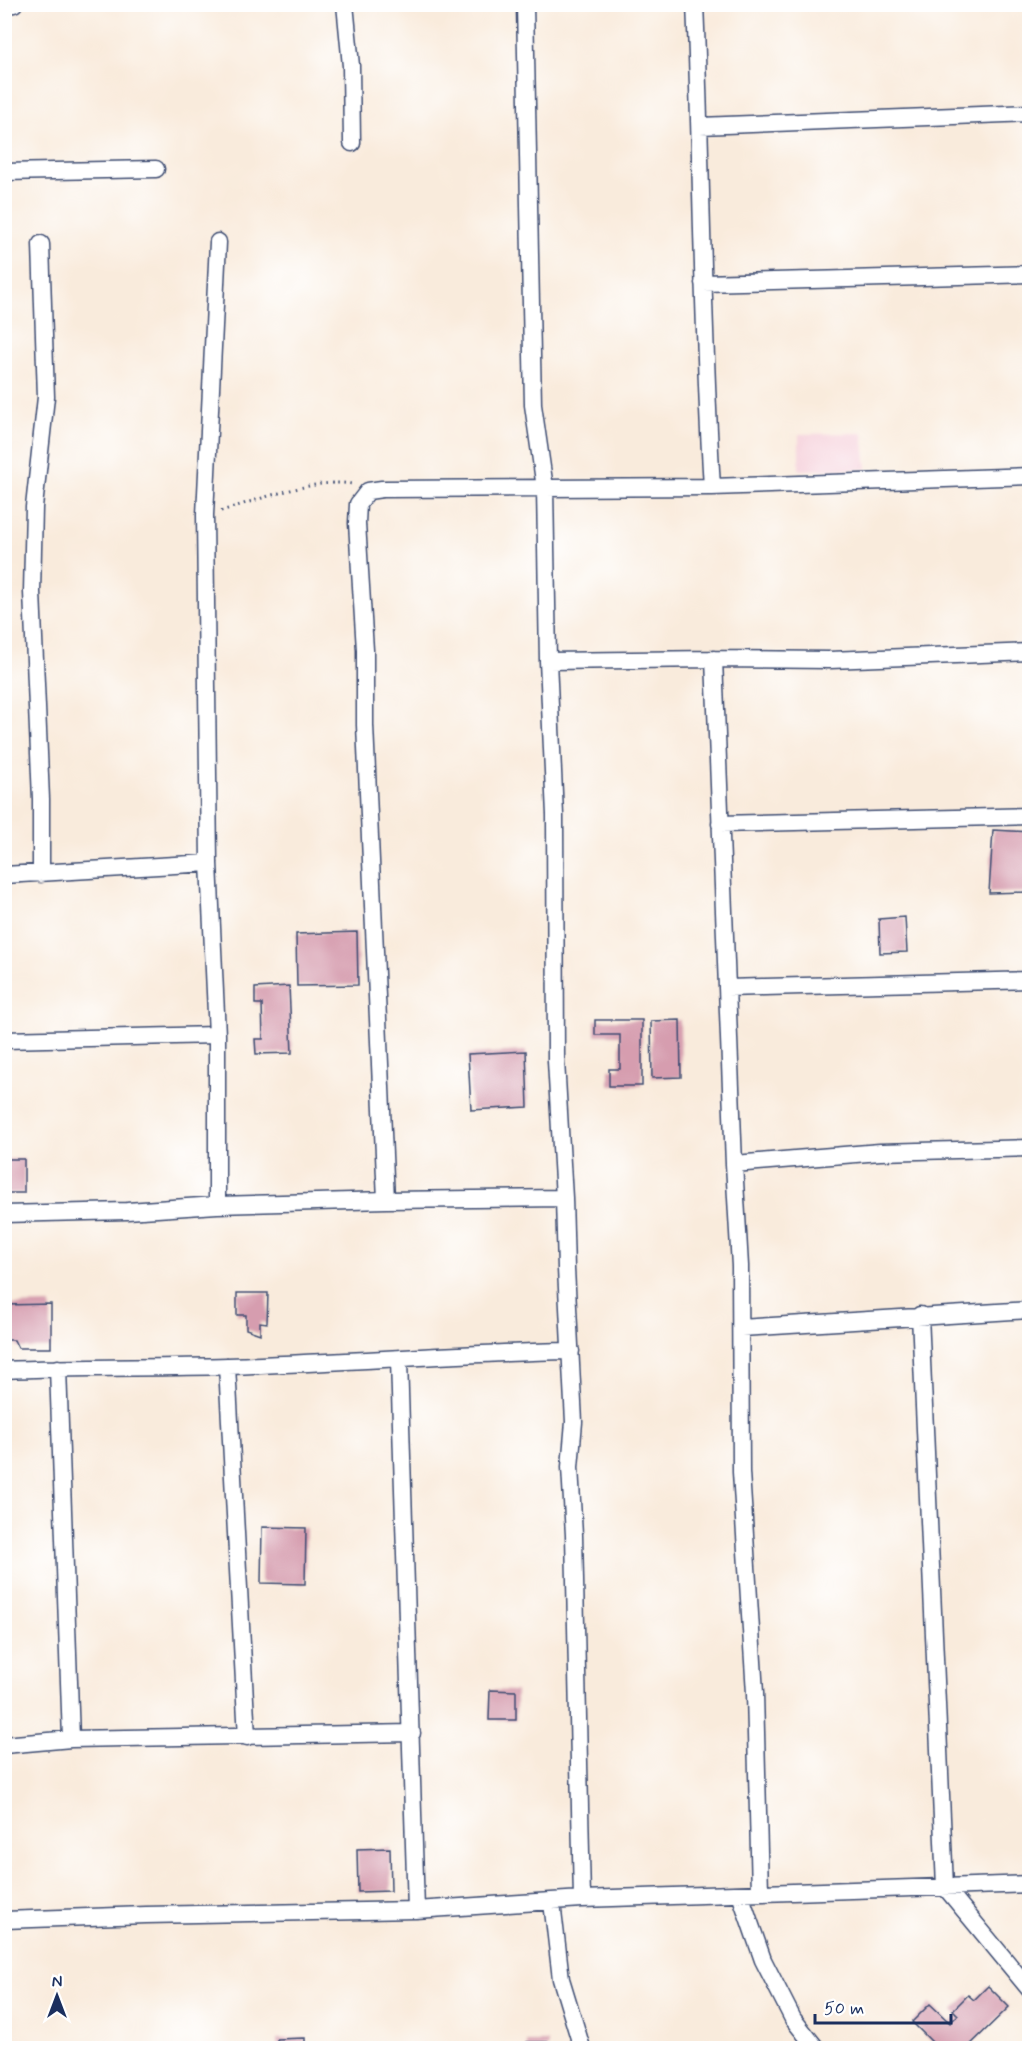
<svg xmlns="http://www.w3.org/2000/svg" width="1034" height="2053" font-family="Mynerve,sans-serif">
<style>
.built{fill:#f5cfd9}
.building{fill:#d69daf}
.lines{fill:none;stroke-linecap:round;stroke-linejoin:round}
.minor-casing{stroke:#3c4b71;stroke-width:19}
.path{stroke:#3c4b71;stroke-width:3;stroke-dasharray:1.5 4.5;stroke-linecap:butt}
.minor{stroke:#fff;stroke-width:16}
</style>
<rect width="100%" height="100%" fill="#fff"/>
<filter id="ink" filterUnits="userSpaceOnUse"><feTurbulence type="fractalNoise" baseFrequency=".0167" numOctaves="2"/><feDisplacementMap in="SourceGraphic" scale="12" xChannelSelector="R" yChannelSelector="G"/><feConvolveMatrix kernelMatrix="1 2 1 2 8 2 1 2 1" color-interpolation-filters="sRGB"/></filter>
<filter id="wash" filterUnits="userSpaceOnUse"><feTurbulence type="fractalNoise" baseFrequency=".008" numOctaves="4" result="noise"/><feDisplacementMap in="SourceGraphic" scale="24" xChannelSelector="R" yChannelSelector="G"/><feGaussianBlur stdDeviation="1.35" result="paint"/><feColorMatrix in="noise" values="0 0 0 0 0 0 0 0 0 0 0 0 0 0 0 0 0 1.4 0 .05"/><feComposite in="paint" operator="in"/></filter>
<g filter="url(#wash)">
<rect width="100%" height="100%" fill="#f9ebdc"/>
<path class="built" d="M863 433 867 469 799 470V434Z"/>
<g id="blocks">
<path class="building" d="M993 830 1030 832V892L989 893Z
M905 917 907 952 880 953 879 919Z
M357 932 358 985 297 986 296 934Z
M289 986 292 1053 256 1054 255 1039H263L262 1004H255V988Z
M595 1020H642V1086H609V1069H620V1035H595Z
M680 1020 681 1077 652 1078 651 1021Z
M526 1051 528 1107 471 1110 468 1054Z
M4 1159H24V1193H4Z
M237 1293H268L267 1323 260 1322V1334L246 1329V1315H237Z
M51 1304V1348H18L14 1340H4V1305Z
M262 1527 306 1528 305 1584 261 1583Z
M490 1690 516 1691V1720H489Z
M390 1848 391 1891 358 1892 357 1849Z
M988 1986 1009 2007 967 2048H938L912 2022 930 2004 950 2023 958 2015 953 2010 968 1995 974 2000Z
M305 2038V2048H278L277 2039Z
M527 2042H548V2048H527Z"/>
</g>
</g>
<g filter="url(#ink)">
<use href="#blocks" fill-opacity="0" stroke="#3c4b71" stroke-width="1.5"/>
<g class="lines">
<defs>
<path id="minor" d="M345 4 351 66 352 143
M695 4C702 165 702 326 712 487
M4 5 14 4
M700 126 1030 113
M4 172 156 169
M41 244 46 397 34 507 32 592 41 799V874
M703 283 1030 274
M714 659 734 1164 740 1266 741 1472 755 1693 760 1892
M548 661 714 659 830 660 1030 652
M720 824 1030 816
M4 875 209 863
M727 988 1030 980
M4 1040 217 1035
M734 1164 880 1152 1030 1148
M386 1200 365 725V650L357 523 358 504 368 491 382 489 712 487 1030 476
M217 1205V1035L209 863 205 515 218 242
M4 1214 127 1211 217 1205 386 1200 564 1198
M920 1315 945 1887 1030 1990
M741 1328 1030 1310
M399 1360 416 1910
M227 1366 247 1737
M58 1368 71 1739
M4 1370C79 1367 154 1368 228 1366 343 1363 456 1353 571 1351
M4 1745 71 1739 412 1733
M740 1894 763 1960 793 2019 816 2048
M582 1899 1030 1884
M552 1902 561 1979 582 2048
M4 1920 146 1915 416 1910 582 1899 574 1535 570 1467 574 1422 566 1269 564 1198 556 1061 555 815 548 661 545 488 533 405 525 4"/>
</defs>
<use href="#minor" class="minor-casing"/>
<path class="path" d="M221 511C258 500 314 478 352 484"/>
<use href="#minor" class="minor"/>
</g>
</g>
<rect width="1034" height="2053" fill="none" stroke="#fff" stroke-width="24"/>
<g transform="translate(57 1996)" stroke="#ffffff" stroke-width="4.5" paint-order="stroke">
<path d="M0-4.5L10 22L0 15L-10 22Z" fill="#1b2f5e"/>
<text y="-9" font-size="16" font-weight="bold" text-anchor="middle" fill="#1b2f5e">N</text>
</g>
<path d="M815 2014v9h136v-9" fill="none" stroke="#1b2f5e" stroke-width="3"/>
<text x="824" y="2014" font-size="18" fill="#1b2f5e" stroke="#ffffff" stroke-width="4.5" paint-order="stroke">50 m</text>
</svg>
